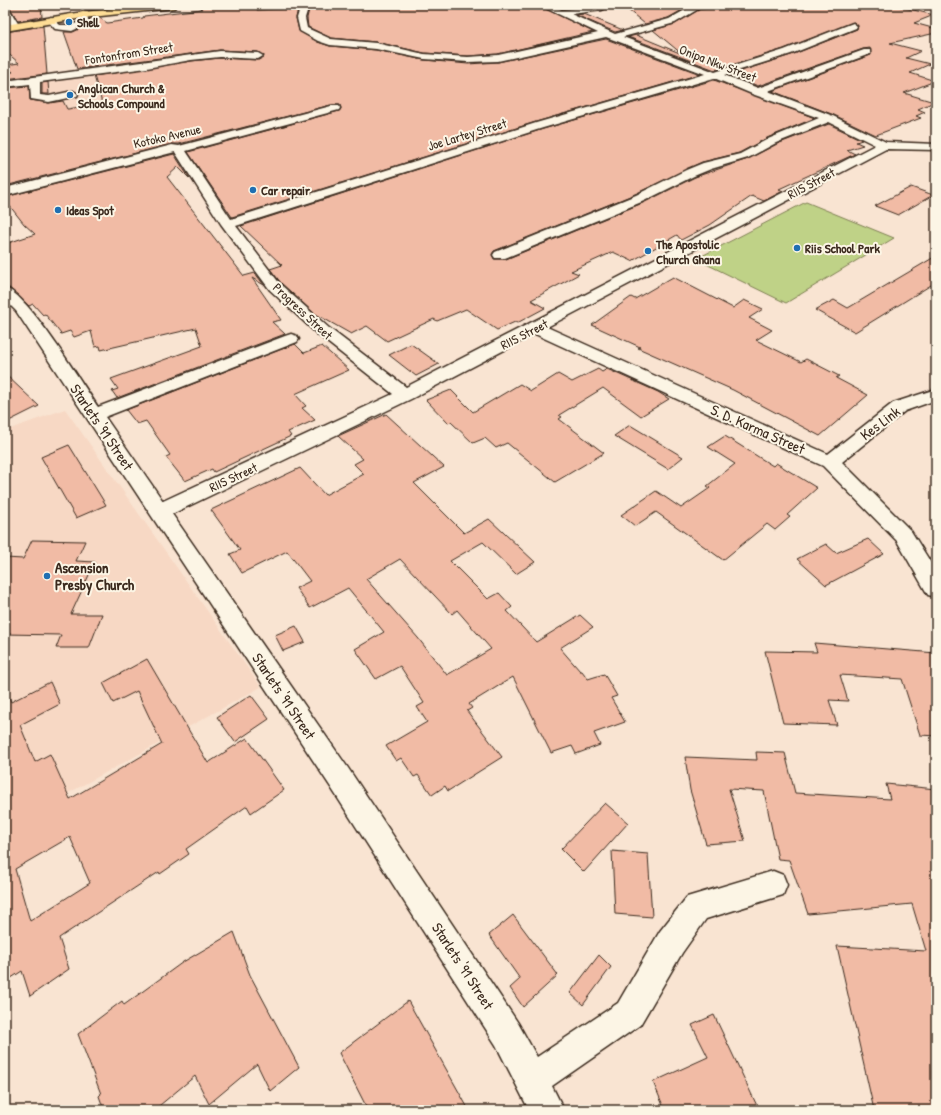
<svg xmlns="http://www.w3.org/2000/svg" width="941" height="1115" font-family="'Patrick Hand',sans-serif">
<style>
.built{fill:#f7d8c4}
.green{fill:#bfd287;stroke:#7d7e52}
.building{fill:#f1bba5;stroke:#3b2a1e;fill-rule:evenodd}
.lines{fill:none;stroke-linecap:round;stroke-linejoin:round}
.minor-casing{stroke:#3b2a1e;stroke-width:3}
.major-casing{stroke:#3b2a1e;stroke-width:3}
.minor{fill:#fcf5e5;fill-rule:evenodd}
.major{fill:#fedd96;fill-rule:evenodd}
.poi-dot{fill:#1f6fb2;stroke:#fcf5e5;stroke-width:1.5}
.labels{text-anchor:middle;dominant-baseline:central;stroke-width:4;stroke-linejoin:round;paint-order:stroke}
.far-poi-label{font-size:13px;font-weight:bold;fill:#3b2a1e;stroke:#fcf5e5;text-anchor:start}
.far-street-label{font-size:13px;fill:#3b2a1e;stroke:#fcf5e5}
.street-label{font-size:15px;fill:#3b2a1e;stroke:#fcf5e5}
.poi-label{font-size:15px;font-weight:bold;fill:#3b2a1e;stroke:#fcf5e5;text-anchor:start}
</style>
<rect width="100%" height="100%" fill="#f9e4d2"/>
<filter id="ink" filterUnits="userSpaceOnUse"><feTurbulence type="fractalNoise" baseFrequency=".025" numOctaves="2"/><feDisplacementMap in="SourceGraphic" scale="8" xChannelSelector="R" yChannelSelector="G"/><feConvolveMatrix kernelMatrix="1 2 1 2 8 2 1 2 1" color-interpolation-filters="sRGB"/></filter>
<g filter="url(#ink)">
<path class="built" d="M121 72 140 103 5 127V87Z
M65 409 261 687 5 828V431Z"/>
<path class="green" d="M806 202 894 238 786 303 696 259Z"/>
<path class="building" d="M5 5H41L42 17 18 21 9 6Z
M199 5H255L257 10 298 8 296 18 299 31 318 42 330 46 376 50 424 60 468 64 498 62 606 39 700 74 536 122 232 217 188 152 339 111 341 109 340 105H331L179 144H172L5 186V88L29 86 30 100 49 103 63 101 67 109H68L102 103 94 76 191 61 220 58 258 60 264 57 258 52 220 50 77 69 64 32H73L90 24 89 19 100 18 107 23 143 18 144 16 202 9Z
M310 5H538L593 32 498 54 468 56 424 53 376 42 331 38 308 27 307 18Z
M622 5H691L668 18 645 24Z
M717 5H893L934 15 914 23 936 29V33L890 43 921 51 906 58 930 64 910 73 935 81 904 93 934 102 918 109 925 112 916 116 921 118 876 135 834 115 772 91 871 55 870 48 863 49 758 86 729 75 791 55 857 29 858 26 854 22 784 49 715 70 628 37 636 35 682 54 653 30 675 24 700 9 712 8Z
M584 14 623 30 615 32 576 15Z
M43 26 47 74 5 79V74L13 72 6 65 19 63 5 51V32Z
M714 80 815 118 767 138 739 153 702 162 635 194 494 251 492 254 494 259H506L645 202 695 177 748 159 777 144 829 124 862 140 856 142 863 145 847 150 855 154 779 189 783 191 764 201 752 196 710 225 681 240 677 235 632 261 613 252 571 271 579 274 531 300 545 308 517 323 515 322 497 330 466 309 437 321 434 319 387 341 367 326 351 334 314 313 281 283 270 269 282 265 241 226 543 129Z
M48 82 49 94H42V83Z
M174 154 190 179 178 167 167 177 244 276 255 273 264 285 252 278 281 320 272 322 285 334 117 398 112 391 118 389 111 379 202 346 196 328 101 350 100 346 95 347 91 331 74 337 70 331 61 334 45 314 43 315 33 304 29 306 5 284V244L35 234 24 224 5 200V197Z
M911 187 933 195 898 215 875 206Z
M936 256V282L855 332 815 310 834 300 848 308Z
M673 277 733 308 744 300 763 309 749 318 772 330 756 340 801 362 806 359 839 376 836 378 868 395 820 436 733 390 638 348 640 347 592 325 631 297 635 299Z
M295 344 304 353 322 346 349 370 295 394 306 406 302 408 315 420 288 432 291 436 214 472 212 469 185 481 166 457 170 455 146 421 137 424 126 410Z
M411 344 439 364 416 376 389 355Z
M598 369 602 372 607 369 658 392 669 399 641 416 603 388 559 415 562 417 559 419 604 453 555 482 507 443 496 448 485 438 473 443 451 422 448 423 426 400 451 390 473 412 520 384 531 391 558 374 572 382Z
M5 374 39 406 5 423Z
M386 414 444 467 414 483 464 533 489 519 535 562 516 574 483 542 450 561 488 599 499 593 512 607 507 611 536 642 580 615 593 627 560 648 580 671H582L588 679 604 674 617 696 611 698 625 722 594 733 600 745 576 754 572 746 551 753 513 677 469 704 472 708 467 711 502 757 448 791 445 786 432 795 418 775 414 777 401 758 396 761 386 746 427 722 417 707 424 703 400 666 376 679 355 649 384 632 348 588 310 608 296 588 310 581 287 551 242 573 230 554 240 550 211 510 300 468 325 495 364 474 354 464 363 459 338 436ZM400 559 452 614 457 610 491 649 447 675 418 638 366 579Z
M630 425 683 457 668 469 614 436Z
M725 436 773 466 776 463 817 488 787 515 790 517 775 530 767 524 723 560 656 512 635 526 621 515 656 491 681 508 710 488 707 486 735 464 708 447Z
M69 445 106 505 76 518 41 457Z
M868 539 884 554 826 585 797 559 826 544 836 553Z
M32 540 85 541 76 561 95 562 71 614H102L89 648H56L61 635 5 634V558L23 559Z
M296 626 305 642 283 651 275 635Z
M814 643 936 653V736L920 735 902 679 840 675 848 701 829 700 837 725 783 723 765 651 817 652Z
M147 659 208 763 247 738 284 790 251 813 247 806 186 849 189 854 160 874 159 872 59 938 69 969 30 996 22 971 5 982V689L11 702 50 682 60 704 20 725 35 762 50 754 70 799 162 744 137 691 113 703 103 683ZM70 837 90 883 30 921 15 869Z
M251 695 269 719 235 742 217 717Z
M756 752 785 753 795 793 890 799 886 784 936 789V1110H874L837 946 926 951 912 904 808 914 789 860 778 859 764 791 729 789 745 841 706 844 690 790 685 757 757 760Z
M605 803 628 823 584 872 561 849Z
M612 851 648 854 652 917 615 914Z
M513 915 558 975 523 1007 510 988 520 979 489 935Z
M234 932 250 975 299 1067 270 1091 257 1064 209 1104 195 1076 154 1110H104L99 1096 101 1094 78 1034 122 1001 124 1005 183 962Z
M599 955 611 967 583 1005 570 993Z
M408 1001 469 1110H368L339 1053Z
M714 1015 759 1110H665L653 1082 708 1057 692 1025Z"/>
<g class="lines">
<defs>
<path id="minor" d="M301 5H309L305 18 307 28 331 39 376 43 424 54 468 57 498 55 598 33 539 5H550L562 10 605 6 606 8 602 10 571 14 615 34 669 19 694 5H716L712 7 700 8 675 23 623 37 715 72 784 50 853 23 857 26 856 28 791 54 724 75 758 88 864 50H870V54L768 91 833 116 886 142 936 144V150L886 149 547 327 828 454 893 403 936 389V400L905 411 842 462 911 531 936 571V597L928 595 897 541 823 466 535 334 411 399 172 514 348 768 518 1023 537 1057 618 1003 660 931 687 897 773 871 783 875 787 885 783 895 706 919 682 953 640 1025 552 1086 564 1110H529L496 1045 330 786 16 311 5 300V288C27 293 83 385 98 407L285 336 291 334 297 336 299 339 297 342 105 417 163 501 393 394 317 334 270 290 221 224 175 152 5 196V188L172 145 179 146 331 106H339L340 108 339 110 186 151 231 219 536 123 705 74 606 37 498 61 468 62 424 59 376 49 330 45 318 41 300 31 297 18ZM714 78 752 94 819 118 768 139 740 154 703 163 686 170 636 195 495 252 493 255 495 258H505L644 201 694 176 711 169 748 158 776 143 829 122 875 145 406 387 329 328 280 284 236 226 543 128Z
M5 7H8L19 25 18 27H12C7 20 5 15 5 7Z
M83 12 87 15 89 23 72 31 55 29 47 20 51 17 60 25H71L80 22 79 15Z
M220 51 258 53 263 56 258 59 220 57 191 60 147 68 40 82V95L49 96 73 91 78 94 77 96 49 102 31 99 30 84 5 87V81Z"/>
<path id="major" d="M150 5H178L174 8 83 18 5 31V25L83 12Z"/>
</defs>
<use href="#minor" class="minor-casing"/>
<use href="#major" class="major-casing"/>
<use href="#minor" class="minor"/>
<use href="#major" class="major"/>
</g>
</g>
<g class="poi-dot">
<circle cx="69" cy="22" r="4"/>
<circle cx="70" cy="95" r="4"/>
<circle cx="253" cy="190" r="4"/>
<circle cx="58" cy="210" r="4"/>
<circle cx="797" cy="248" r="4"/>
<circle cx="648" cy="251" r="4"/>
<circle cx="47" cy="576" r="4"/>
</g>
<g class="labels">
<g class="far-poi-label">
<text x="77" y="22">Shell</text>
<text x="78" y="88">Anglican Church &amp;<tspan x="78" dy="15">Schools Compound</tspan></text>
<text x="261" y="190">Car repair</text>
<text x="66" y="210">Ideas Spot</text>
<text x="656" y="244">The Apostolic<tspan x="656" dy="15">Church Ghana</tspan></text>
<text x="805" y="248">Riis School Park</text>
</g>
<g class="far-street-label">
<text transform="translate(129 53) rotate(-9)">Fontonfrom Street</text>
<text transform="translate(718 63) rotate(21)">Onipa Nkw Street</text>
<text transform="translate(467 134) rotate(-17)">Joe Lartey Street</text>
<text transform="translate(167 136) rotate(-13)">Kotoko Avenue</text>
<text transform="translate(811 183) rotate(-28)">RIIS Street</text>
<text transform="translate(303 311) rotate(43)">Progress Street</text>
<text transform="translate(524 334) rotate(-27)">RIIS Street</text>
<text transform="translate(233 477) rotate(-25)">RIIS Street</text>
</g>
<g class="street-label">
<text transform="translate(880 423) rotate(-37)">Kes Link</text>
<text transform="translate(102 427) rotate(56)">Starlets '91 Street</text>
<text transform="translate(758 429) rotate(24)">S. D. Karma Street</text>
<text transform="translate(284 696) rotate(56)">Starlets '91 Street</text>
<text transform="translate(463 966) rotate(57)">Starlets '91 Street</text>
</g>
<g class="poi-label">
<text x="55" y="567">Ascension<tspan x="55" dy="17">Presby Church</tspan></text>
</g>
</g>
<rect width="941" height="1115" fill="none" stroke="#fcf5e5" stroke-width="20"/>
<rect x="10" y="10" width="921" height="1095" fill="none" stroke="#3b2a1e" stroke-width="1.5" filter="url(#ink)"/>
</svg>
